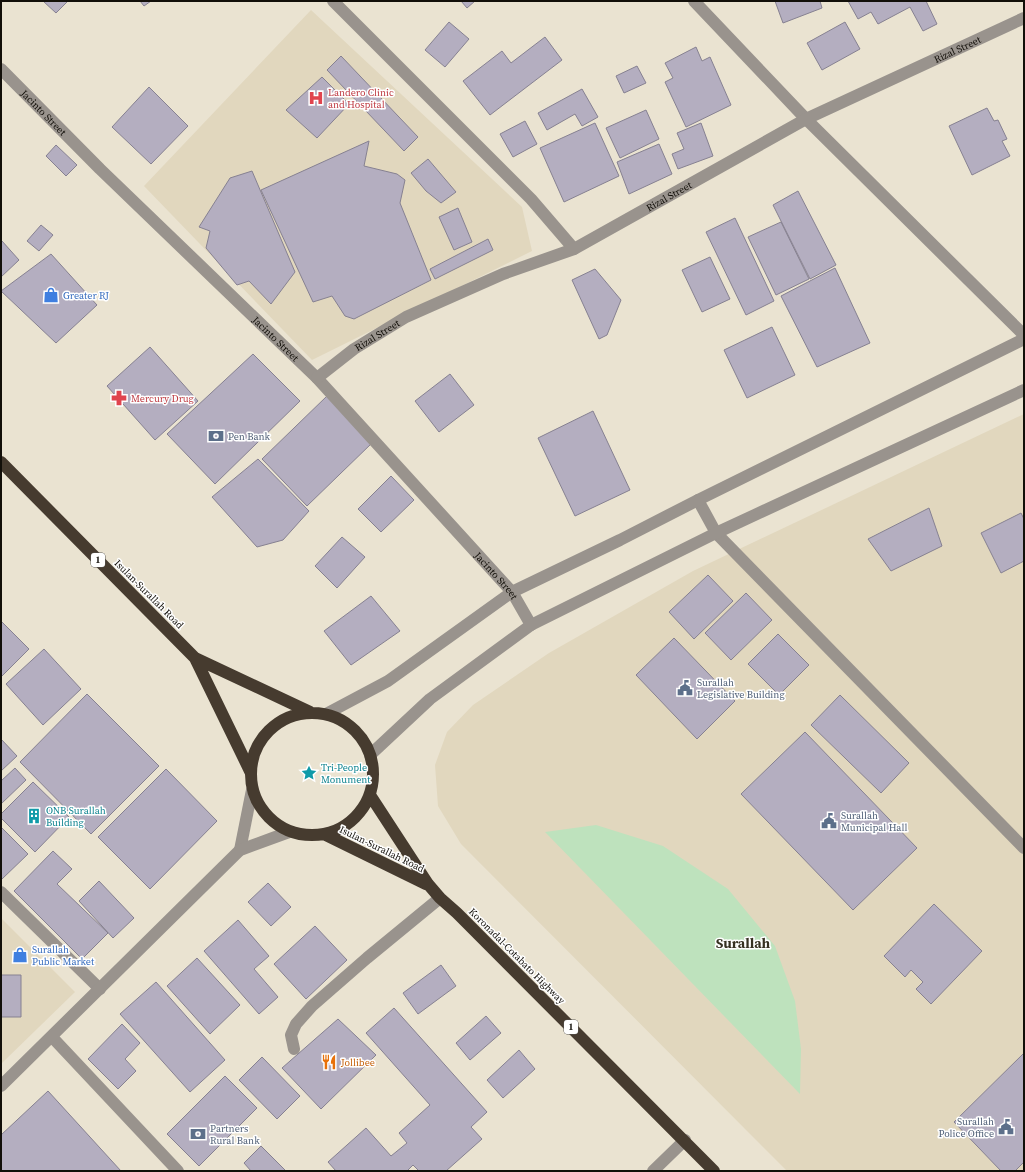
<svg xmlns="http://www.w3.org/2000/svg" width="1025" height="1172" font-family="'Source Serif 4',serif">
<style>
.built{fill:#e1d7be}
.green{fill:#bee2bd}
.building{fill:#b4aec0;stroke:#868191}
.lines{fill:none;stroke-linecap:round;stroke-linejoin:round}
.minor{stroke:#99938d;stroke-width:12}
.highway{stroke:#463b2f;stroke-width:12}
.labels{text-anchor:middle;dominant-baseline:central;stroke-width:3;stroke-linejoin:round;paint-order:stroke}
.shield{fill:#fff;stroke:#595753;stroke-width:1}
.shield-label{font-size:9px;font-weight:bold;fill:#120f09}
.street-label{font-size:10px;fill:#120f09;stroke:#fff}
.health-label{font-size:10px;fill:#be3a42;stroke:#fff;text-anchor:start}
.shop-label{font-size:10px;fill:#366cbe;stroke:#fff;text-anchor:start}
.service-label{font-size:10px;fill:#4e5e75;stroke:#fff;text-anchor:start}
.culture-label{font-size:10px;fill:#0d838f;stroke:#fff;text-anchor:start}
.food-label{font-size:10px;fill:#c56008;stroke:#fff;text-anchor:start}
.district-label{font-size:14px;font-weight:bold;fill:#363122;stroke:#fff}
</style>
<rect width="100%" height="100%" fill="#eae3d1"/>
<path class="built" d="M311 10 522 207 532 251 312 360 144 186Z
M1024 414V1171H787L461 844 438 806 435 765 447 732 473 705 549 653 693 571Z
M1 918 75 992 1 1064Z"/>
<path class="green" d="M596 825 663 846 728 889 775 946 795 1001 801 1049 800 1094 545 832Z"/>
<path class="building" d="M43 1H68L56 13Z
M140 1H151L144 6Z
M461 1H475L467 8Z
M775 1H820L822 8 783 23Z
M848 1H926L937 24 923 31 910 7 878 24 871 12 858 19Z
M449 22 469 39 445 67 425 50Z
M845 22 860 49 822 70 807 43Z
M545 37 562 60 490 115 463 81 502 51 511 63Z
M696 47 702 61 710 57 731 105 686 127 665 82 673 78 665 63Z
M341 56 418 137 404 151 327 70Z
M637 66 646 83 624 93 616 76Z
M322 77 349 104 317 138 286 110Z
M149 87 188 126 151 164 112 127Z
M582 89 598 117 582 126 575 114 547 130 538 113Z
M987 108 994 121 998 120 1007 139 1002 141 1010 156 972 175 949 126Z
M646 110 659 139 620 158 606 128Z
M525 121 537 144 513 157 500 134Z
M595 123 619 176 564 202 540 148Z
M701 123 713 156 678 169 672 154 684 149 677 133Z
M369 141 364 166 397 174 405 180 400 203 431 280 354 319 345 316 332 296 313 302 261 190Z
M659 144 672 174 629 194 617 162Z
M56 145 77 165 66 176 46 156Z
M428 159 456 192 441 203 426 191 411 173Z
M252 171 295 272 271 304 249 281 237 285 206 248 210 231 199 227 230 178Z
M798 191 836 265 810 279 773 205Z
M458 208 472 242 454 250 439 217Z
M735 218 774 301 746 315 706 232Z
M781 222 809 279 776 295 748 237Z
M41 225 53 235 39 251 27 241Z
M488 239 493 250 435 279 430 269Z
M2 241 19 260 1 277V242Z
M51 254 97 305 56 343 1 291Z
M710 257 730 299 702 312 682 270Z
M835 268 870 343 817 367 781 296Z
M595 269 621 300 607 335 599 339 572 280Z
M772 327 795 375 747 398 724 350Z
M150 347 198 401 155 440 107 386Z
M253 354 300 401 215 484 167 434Z
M450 374 474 405 439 432 415 401Z
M327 396 372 443 307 506 262 459Z
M593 411 630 490 575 516 538 438Z
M258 459 309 511 283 540 257 547 212 497Z
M391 476 414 500 381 532 358 509Z
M929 508 942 546 891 571 868 539Z
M1021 513 1024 519V561L1001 573 981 533Z
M342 537 365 557 337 588 315 566Z
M708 575 733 601 694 639 669 612Z
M746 593 772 620 731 660 705 633Z
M371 596 400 631 351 665 324 631Z
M1 621 29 649 1 677Z
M778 634 809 665 779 695 748 664Z
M674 638 735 701 697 739 636 675Z
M44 649 81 689 43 725 6 684Z
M87 694 159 766 91 834 20 762Z
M840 695 909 763 881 793 811 725Z
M805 732 917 848 853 910 741 794Z
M1 739 17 756 1 771Z
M15 768 26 780 1 804V781Z
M166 769 217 821 150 889 98 837Z
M33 782 69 817 35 852 1 818V814Z
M1 827 28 854 2 879 1 878Z
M53 851 72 869 57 884 108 933 82 959 14 891Z
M99 881 134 918 113 938 79 901Z
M268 883 291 907 271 926 248 902Z
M934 904 982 951 931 1004 916 989 923 982 911 970 905 977 884 956Z
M238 920 269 956 254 969 278 997 259 1014 204 951Z
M315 926 347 960 306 999 274 964Z
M197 958 240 1005 210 1034 167 986Z
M441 965 456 986 418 1014 403 993Z
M1 975H21V1017H1Z
M156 982 225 1060 190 1092 120 1014Z
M394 1008 487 1112 471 1127 482 1139 446 1171H419L413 1165 407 1171H336L328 1162 366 1128 391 1156 407 1143 399 1133 430 1105 366 1033Z
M486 1016 501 1033 470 1060 456 1043Z
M338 1019 376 1055 321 1109 282 1068Z
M122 1024 140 1043 125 1059 136 1071 118 1089 88 1059Z
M519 1050 535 1069 503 1098 487 1080Z
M1024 1053V1162L1015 1171H1001L954 1122Z
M262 1057 300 1096 277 1119 239 1080Z
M225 1076 257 1108 199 1166 167 1134Z
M48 1091 121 1171H1V1135Z
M261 1146 286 1171H251L244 1163Z"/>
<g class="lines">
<g class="minor">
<path d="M333 1 531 199 574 249"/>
<path d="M694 1 806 119 1024 335"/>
<path id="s1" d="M1 69 100 169 317 378 512 592 531 625"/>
<path id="s2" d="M317 378 354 349 406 317 503 274 574 249 806 119 1024 18"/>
<path d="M698 500 716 533 1024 848"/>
<path d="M326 714 388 681 512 592 620 540 698 500 1024 339"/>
<path d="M370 755 430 699 531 625 716 533 1024 390"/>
<path d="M240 850 252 790"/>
<path d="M1 892 100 989"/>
<path d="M52 1037 178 1171"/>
<path d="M294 1049 291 1035 296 1024 312 1006 367 958 440 898"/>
<path d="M1 1086 240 850 289 832"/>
<path d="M653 1171 685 1140"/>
</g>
<path class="highway" d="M1 462 195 658 250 771
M195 658 310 712
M251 774a61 61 0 1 1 122 0a61 61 0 1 1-122 0Z
M370 795 428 884 440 898 457 913 714 1171
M326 835 426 884"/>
</g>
<defs>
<symbol id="hospital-bare" viewBox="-9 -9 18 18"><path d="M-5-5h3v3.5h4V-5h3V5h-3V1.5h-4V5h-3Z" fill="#e0444e" stroke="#fff" stroke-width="2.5" paint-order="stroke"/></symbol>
<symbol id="shop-bare" viewBox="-9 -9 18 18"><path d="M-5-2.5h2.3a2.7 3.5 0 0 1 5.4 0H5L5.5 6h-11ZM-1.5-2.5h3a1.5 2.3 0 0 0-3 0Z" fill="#3f7fe0" stroke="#fff" stroke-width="2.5" paint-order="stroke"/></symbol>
<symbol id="pharmacy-bare" viewBox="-9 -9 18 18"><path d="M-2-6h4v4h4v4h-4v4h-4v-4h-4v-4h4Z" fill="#e0444e" stroke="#fff" stroke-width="2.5" paint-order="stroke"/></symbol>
<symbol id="bank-bare" viewBox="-9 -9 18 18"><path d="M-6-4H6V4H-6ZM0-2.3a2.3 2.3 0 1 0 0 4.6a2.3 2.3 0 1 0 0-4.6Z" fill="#5c6f8a" stroke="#fff" stroke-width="2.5" paint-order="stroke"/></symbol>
<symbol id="civic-bare" viewBox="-9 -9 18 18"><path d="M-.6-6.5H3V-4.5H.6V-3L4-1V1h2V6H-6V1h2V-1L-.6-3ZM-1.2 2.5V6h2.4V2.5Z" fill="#5c6f8a" stroke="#fff" stroke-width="2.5" paint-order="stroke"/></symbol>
<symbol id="sight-bare" viewBox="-9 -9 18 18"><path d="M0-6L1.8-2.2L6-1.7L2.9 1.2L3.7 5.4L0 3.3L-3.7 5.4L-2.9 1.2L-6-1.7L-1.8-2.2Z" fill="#0f9aa8" stroke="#fff" stroke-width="2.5" paint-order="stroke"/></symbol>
<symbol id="building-bare" viewBox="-9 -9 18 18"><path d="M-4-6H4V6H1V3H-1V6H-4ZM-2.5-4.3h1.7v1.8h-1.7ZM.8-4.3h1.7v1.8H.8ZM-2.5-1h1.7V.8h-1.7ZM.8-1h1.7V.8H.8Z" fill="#0f9aa8" stroke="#fff" stroke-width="2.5" paint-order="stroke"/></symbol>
<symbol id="restaurant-bare" viewBox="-9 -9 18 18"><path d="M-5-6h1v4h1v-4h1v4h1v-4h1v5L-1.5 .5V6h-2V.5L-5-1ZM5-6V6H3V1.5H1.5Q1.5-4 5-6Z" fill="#e8710a" stroke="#fff" stroke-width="2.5" paint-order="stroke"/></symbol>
</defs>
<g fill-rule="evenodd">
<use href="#hospital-bare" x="305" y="87" width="22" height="22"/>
<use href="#shop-bare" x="40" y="284" width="22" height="22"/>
<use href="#pharmacy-bare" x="108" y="387" width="22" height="22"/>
<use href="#bank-bare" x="205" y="425" width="22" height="22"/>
<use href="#civic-bare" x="674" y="677" width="22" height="22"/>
<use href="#sight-bare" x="298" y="762" width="22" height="22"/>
<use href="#building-bare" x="23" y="805" width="22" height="22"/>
<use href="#civic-bare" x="818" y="810" width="22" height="22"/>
<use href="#shop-bare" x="9" y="944" width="22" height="22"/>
<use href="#restaurant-bare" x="318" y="1051" width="22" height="22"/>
<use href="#civic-bare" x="995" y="1116" width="22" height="22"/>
<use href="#bank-bare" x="187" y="1123" width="22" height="22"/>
</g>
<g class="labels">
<g class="shield">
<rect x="91" y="553" width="14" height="14" rx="3"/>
<rect x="564" y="1020" width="14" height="14" rx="3"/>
</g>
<g class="shield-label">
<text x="98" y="560">1</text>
<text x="571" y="1027">1</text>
</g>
<g class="street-label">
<text stroke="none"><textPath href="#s2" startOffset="722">Rizal Street</textPath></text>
<text stroke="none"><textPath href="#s1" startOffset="61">Jacinto Street</textPath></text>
<text stroke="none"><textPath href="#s2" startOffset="398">Rizal Street</textPath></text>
<text stroke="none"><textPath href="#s2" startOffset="74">Rizal Street</textPath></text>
<text stroke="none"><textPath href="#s1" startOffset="385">Jacinto Street</textPath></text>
<text stroke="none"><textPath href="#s1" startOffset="709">Jacinto Street</textPath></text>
<text transform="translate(149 594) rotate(45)">Isulan-Surallah Road</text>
<text transform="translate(382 849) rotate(26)">Isulan-Surallah Road</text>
<text transform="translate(517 956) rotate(45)">Koronadal-Cotabato Highway</text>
</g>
<g class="health-label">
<text x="328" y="92">Landero Clinic<tspan x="328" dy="12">and Hospital</tspan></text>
<text x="131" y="398">Mercury Drug</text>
</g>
<g class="shop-label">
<text x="63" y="295">Greater RJ</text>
<text x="32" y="949">Surallah<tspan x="32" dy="12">Public Market</tspan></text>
</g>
<g class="service-label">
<text x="228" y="436">Pen Bank</text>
<text x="697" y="682">Surallah<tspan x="697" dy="12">Legislative Building</tspan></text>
<text x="841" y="815">Surallah<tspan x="841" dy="12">Municipal Hall</tspan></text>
<text x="994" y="1121" text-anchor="end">Surallah<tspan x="994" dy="12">Police Office</tspan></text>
<text x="210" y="1128">Partners<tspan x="210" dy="12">Rural Bank</tspan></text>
</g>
<g class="culture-label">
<text x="321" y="767">Tri-People<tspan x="321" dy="12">Monument</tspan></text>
<text x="46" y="810">ONB Surallah<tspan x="46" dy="12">Building</tspan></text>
</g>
<g class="food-label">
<text x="341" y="1062">Jollibee</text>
</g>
<g class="district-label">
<text x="743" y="943">Surallah</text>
</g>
</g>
<rect width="1025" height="1172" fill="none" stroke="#120f09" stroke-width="4"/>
</svg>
